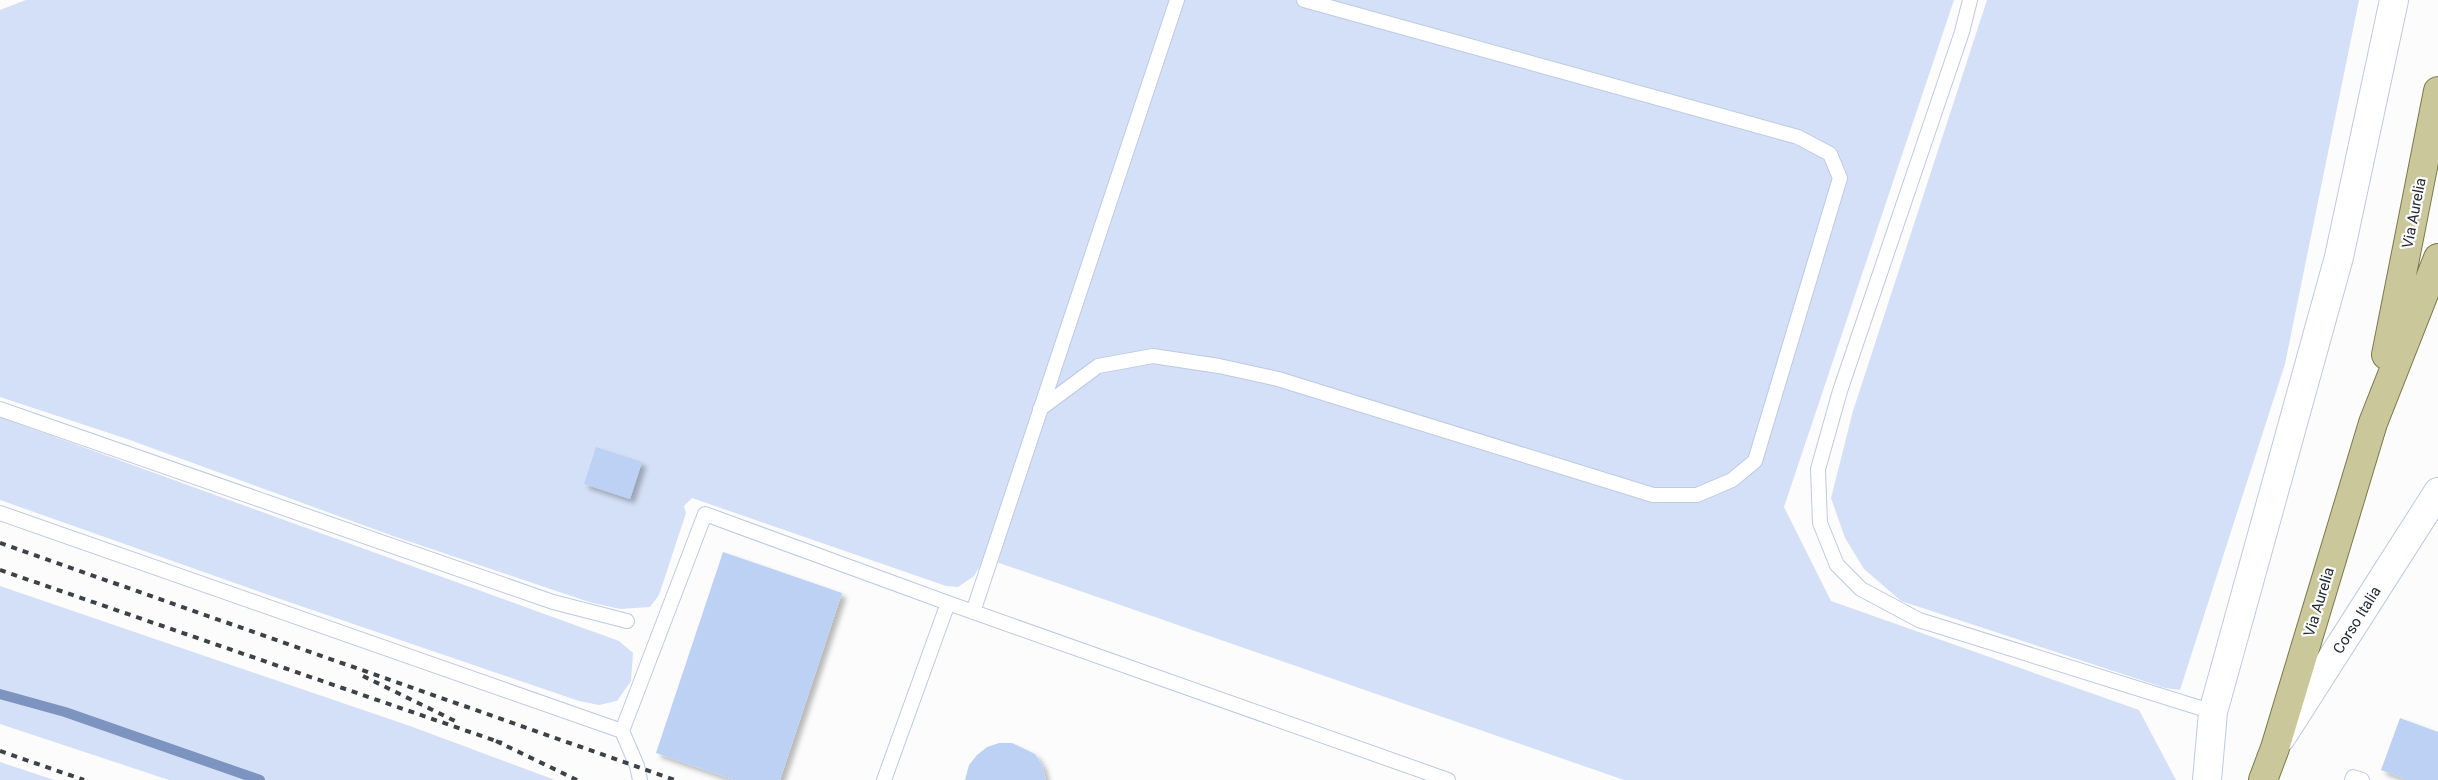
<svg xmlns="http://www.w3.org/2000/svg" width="2438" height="780" font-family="Roboto,sans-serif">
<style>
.green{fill:#d4e0f7}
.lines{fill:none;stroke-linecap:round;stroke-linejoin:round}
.stream{stroke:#7c94bf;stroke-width:10}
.building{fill:#bdd1f5;filter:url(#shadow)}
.service-casing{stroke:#bdcae1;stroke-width:16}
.minor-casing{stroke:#bdcae1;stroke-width:30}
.primary-casing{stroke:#7a794b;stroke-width:30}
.service{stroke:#fff;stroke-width:14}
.minor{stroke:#fff;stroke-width:28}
.primary{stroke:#cac89b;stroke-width:28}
.rail{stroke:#3d4249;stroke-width:4;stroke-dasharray:6 6;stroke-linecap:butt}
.labels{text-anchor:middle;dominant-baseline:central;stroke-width:4.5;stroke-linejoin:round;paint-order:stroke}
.street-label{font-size:15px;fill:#252a32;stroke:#fcfcfc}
</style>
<defs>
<filter id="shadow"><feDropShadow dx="4.5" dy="4.5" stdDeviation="2.5" flood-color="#0004"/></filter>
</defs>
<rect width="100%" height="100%" fill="#fcfcfc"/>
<path class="green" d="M26 0H1954L1784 507 1831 601 2139 710 2176 780H1624L985 558 974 576 958 587 946 586 692 498 684 506 686 513 659 595 650 607 620 609 589 602 393 536 127 439 0 397V10Z
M1987 0H2359L2285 364 2180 690 2165 688 1901 601 1864 569 1845 538 1831 498 1853 411Z
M0 417 619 641 633 653 631 681 617 701 599 705 579 701 283 600 0 500Z
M0 586 410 726 555 780H169L0 724Z
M0 762 54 780H0Z"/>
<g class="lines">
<path class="stream" d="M0 694 65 712 260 780"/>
</g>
<path class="building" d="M596 447 642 462 630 499 584 484Z
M723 552 842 593 780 780H734L656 753Z
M2400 718 2438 732V780H2408L2381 770Z
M999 743H1012L1035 754 1042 765 1046 780H965L969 765 977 755 987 747Z"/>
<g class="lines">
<defs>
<path id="service" d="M1970 0 1962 32 1840 391 1818 469 1820 523 1837 565 1861 589 1919 620 2213 712
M0 409 553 602 627 621
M1040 409 1098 366 1153 356 1219 366 1278 379 1653 495H1697L1732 480 1755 461 1840 178 1830 154 1798 137 1304 0
M0 513 622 731 705 514 948 603 884 780
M948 603 1448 780
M973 612 1177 0
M622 731 637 766 640 780
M2352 780 2353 777 2362 780"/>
<path id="minor" d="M2281 738 2438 492
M2207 780 2213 712 2339 257 2394 0"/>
<path id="primary" d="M2386 355 2438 91
M2263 780 2275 748 2373 423 2438 258"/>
</defs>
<use href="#service" class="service-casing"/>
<use href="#minor" class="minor-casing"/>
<use href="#primary" class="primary-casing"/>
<use href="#service" class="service"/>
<use href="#minor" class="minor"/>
<use href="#primary" class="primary"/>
<path class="rail" d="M0 543 675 780
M0 570 502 743
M363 676 455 721
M496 741 577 780
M0 751 84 780"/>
</g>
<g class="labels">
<g class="street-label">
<text transform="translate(2414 213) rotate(-79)">Via Aurelia</text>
<text transform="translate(2319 602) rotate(-73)">Via Aurelia</text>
<text transform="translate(2357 620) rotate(-58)">Corso Italia</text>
</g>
</g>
</svg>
